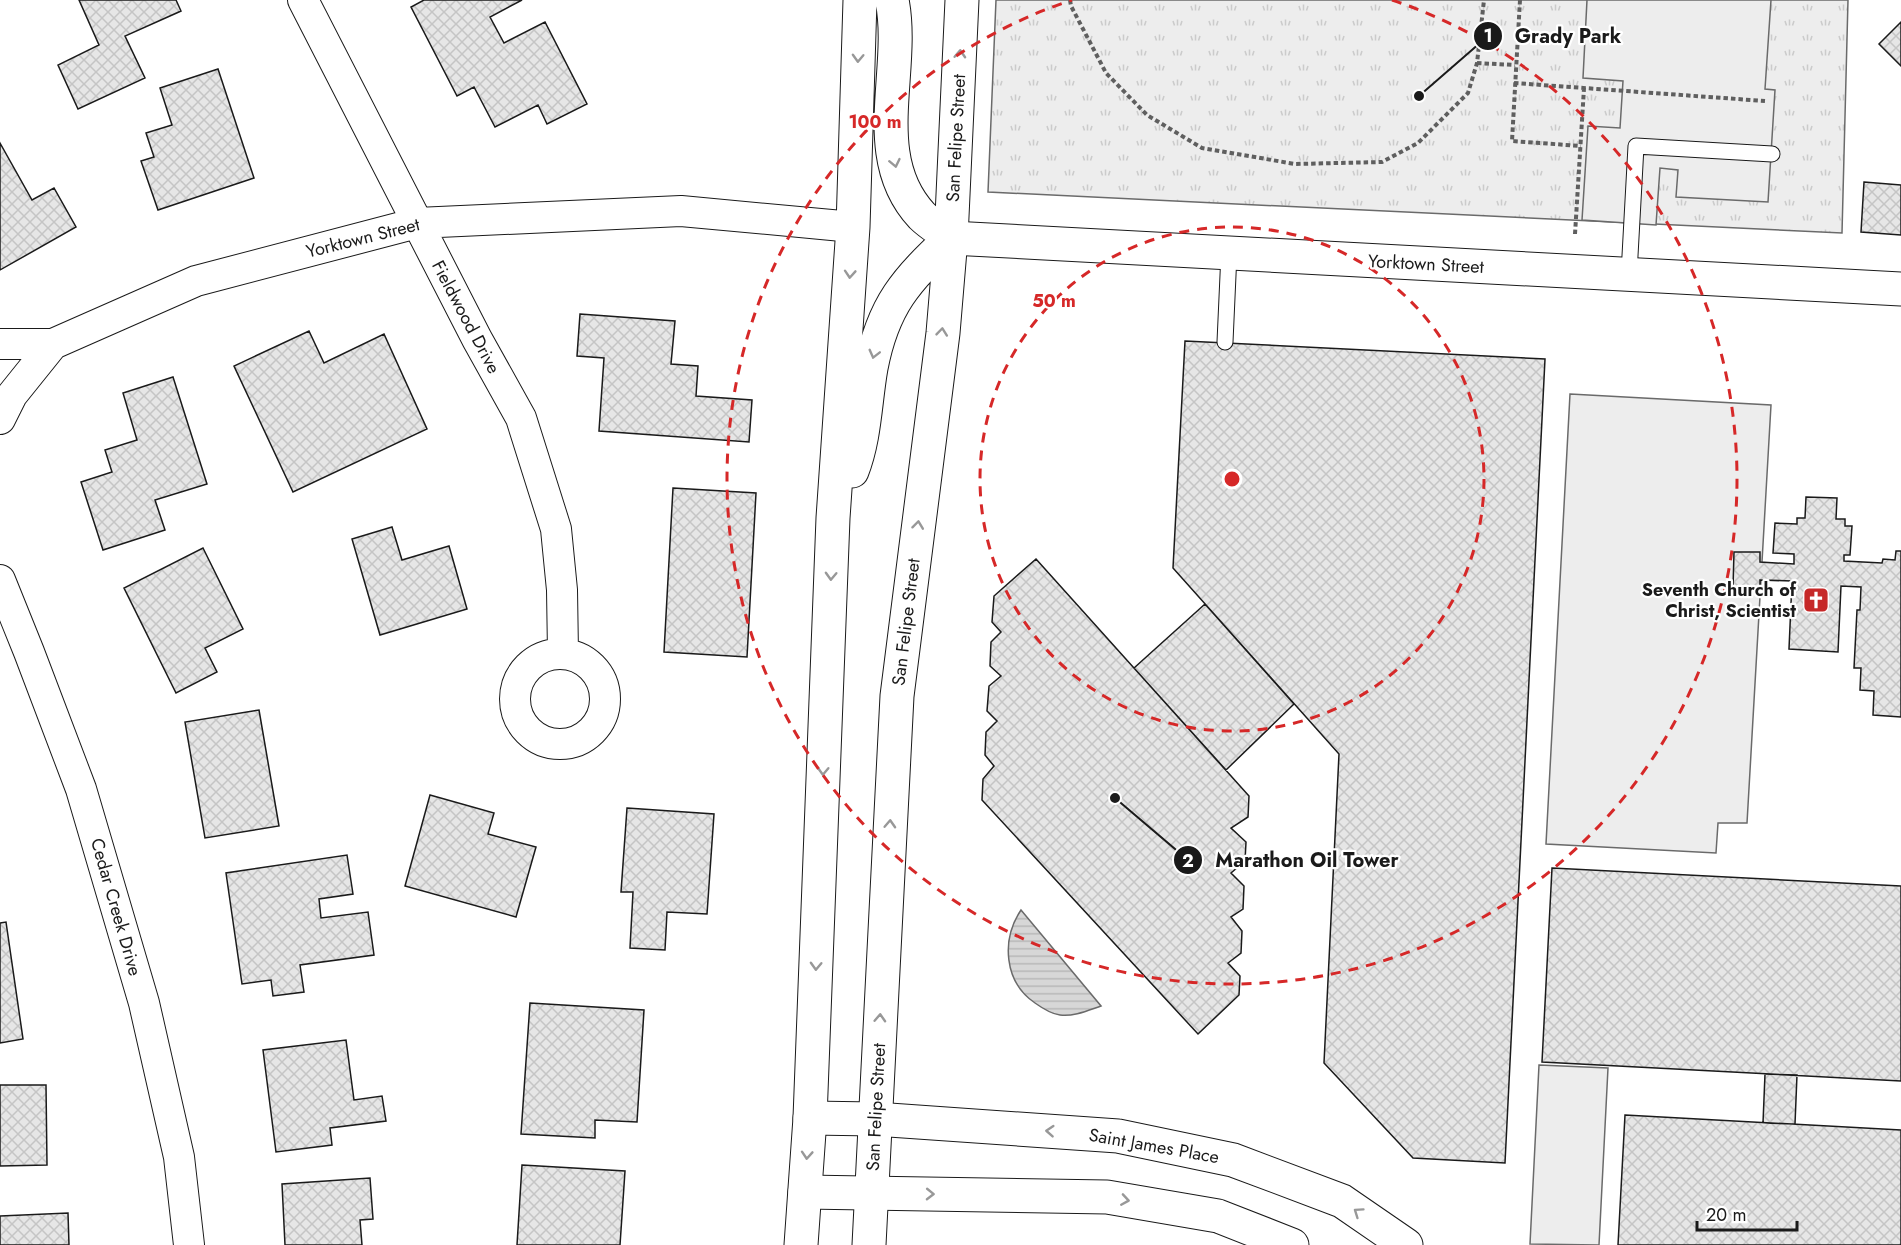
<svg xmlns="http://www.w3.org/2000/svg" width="1901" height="1245" font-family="Jost,sans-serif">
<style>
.grass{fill:url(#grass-tufts);stroke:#6a6a6a;stroke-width:1.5}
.built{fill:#ededed;stroke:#6a6a6a;stroke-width:1.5}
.water{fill:url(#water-rules);stroke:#6a6a6a;stroke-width:1.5}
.building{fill:url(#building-cross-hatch);stroke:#1a1a1a;stroke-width:1.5}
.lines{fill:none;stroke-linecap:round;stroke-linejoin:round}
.service-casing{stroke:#1a1a1a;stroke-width:17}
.minor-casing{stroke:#1a1a1a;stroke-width:32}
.tertiary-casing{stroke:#1a1a1a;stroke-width:35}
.secondary-casing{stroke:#1a1a1a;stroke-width:35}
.path{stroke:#5f5f5f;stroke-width:4;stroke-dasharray:4.5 3;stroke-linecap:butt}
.service{stroke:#fff;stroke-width:15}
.minor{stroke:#fff;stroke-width:30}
.tertiary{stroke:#fff;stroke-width:33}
.secondary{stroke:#fff;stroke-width:33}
.oneway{stroke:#989898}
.ring{fill:none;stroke:#d62828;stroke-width:3;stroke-dasharray:10 8}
.labels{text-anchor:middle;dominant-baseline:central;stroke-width:4.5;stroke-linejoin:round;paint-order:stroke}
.street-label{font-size:18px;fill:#1a1a1a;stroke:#fff}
.poi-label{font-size:18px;font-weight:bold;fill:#1a1a1a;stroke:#fff;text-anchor:end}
.centre{fill:#d62828;stroke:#fff;stroke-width:3}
.ring-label{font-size:18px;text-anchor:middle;font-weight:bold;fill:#d62828;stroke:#fff;stroke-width:4.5;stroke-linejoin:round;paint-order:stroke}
.leader{fill:none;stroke:#1a1a1a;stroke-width:2}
.callout-dot{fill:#1a1a1a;stroke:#fff;stroke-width:2}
.mark-label{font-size:18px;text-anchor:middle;font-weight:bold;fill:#fff}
.callout-label{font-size:20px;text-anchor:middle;font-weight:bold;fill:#1a1a1a;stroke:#fff;stroke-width:4.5;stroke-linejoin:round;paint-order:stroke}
</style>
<defs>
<pattern id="grass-tufts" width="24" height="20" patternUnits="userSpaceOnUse" patternTransform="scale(1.5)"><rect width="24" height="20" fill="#ededed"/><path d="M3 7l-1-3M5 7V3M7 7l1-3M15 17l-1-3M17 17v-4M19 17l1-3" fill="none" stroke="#cbcbcb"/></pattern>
<pattern id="water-rules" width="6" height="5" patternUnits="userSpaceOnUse" patternTransform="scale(1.5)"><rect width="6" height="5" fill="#d7d7d7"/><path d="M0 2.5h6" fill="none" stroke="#b8b8b8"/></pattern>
<pattern id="building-cross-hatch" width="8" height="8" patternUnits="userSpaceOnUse" patternTransform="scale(1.5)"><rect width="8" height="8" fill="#e6e6e6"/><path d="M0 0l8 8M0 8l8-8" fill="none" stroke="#c5c5c5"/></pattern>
</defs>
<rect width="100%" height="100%" fill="#fff"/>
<path class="grass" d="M996 0H1848L1842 233 988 192Z"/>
<path class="built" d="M1587 0H1771L1765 89 1775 90 1768 202 1676 197 1678 170 1660 168 1656 225 1582 220 1588 126 1620 128 1623 81 1583 78Z
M1570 394 1771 405 1747 823H1718L1716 853 1546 844Z
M1539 1065 1608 1068 1599 1245 1530 1244Z"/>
<path class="water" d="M1021 910 1101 1006C1089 1010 1073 1017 1060 1015 1051 1014 1042 1008 1035 1003 1004 982 1001 940 1021 910Z"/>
<path class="building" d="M79 0H176L181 11 125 36 145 78 78 109 58 65 99 45Z
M424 0H522L490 17 504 43 545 22 587 104 547 124 538 105 495 127 474 87 457 96 411 7Z
M1901 22V66L1879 44Z
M218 69 254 178 158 210 141 161 154 157 146 133 172 125 160 88Z
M0 143 32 200 54 188 76 227 0 270Z
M1864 182 1901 185V235L1861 232Z
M580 314 675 321 671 364 698 366 696 396 752 400 749 442 599 431 604 358 577 356Z
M309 331 324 363 384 334 427 429 293 492 234 366Z
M1185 341 1545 359 1505 1163 1413 1158 1324 1063 1339 754 1173 568Z
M173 377 207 484 155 500 165 530 103 550 81 482 112 472 105 450 137 440 123 393Z
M673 488 756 493 747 657 664 652Z
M1806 497 1837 498 1836 519H1845V526H1852L1850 555H1844V561L1882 563 1883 559 1895 560 1896 551H1901V717L1873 715 1874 691 1860 690 1861 668H1854L1857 610H1860L1861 587 1841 586 1838 652 1789 649 1792 581 1760 580V589L1733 588 1734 552H1760V562L1794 564V554L1773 553 1775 523 1797 524V518H1805Z
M392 527 402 560 449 546 467 609 380 635 352 539Z
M203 548 243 629 205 648 217 672 176 693 124 588Z
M1036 559 1249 796 1248 817 1231 828 1246 842 1245 861 1231 873 1244 886 1243 909 1231 917 1242 931 1241 953 1228 963 1240 976 1239 995 1198 1034 982 800 983 779 994 766 985 755 986 732 997 721 987 711 989 686 1001 676 990 666 991 642 1001 632 992 622 994 596Z
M1205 604 1294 704 1226 770 1134 668Z
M259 710 279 826 205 838 185 722Z
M430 795 494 813 488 834 536 847 516 917 405 886Z
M627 808 714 814 707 914 667 912 665 950 630 948 633 892H621Z
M347 855 353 894 319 899 321 918 368 912 374 955 300 965 304 992 273 996 271 980 242 984 226 873Z
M1552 868 1901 886V1081L1542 1062Z
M6 922 23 1039 0 1043V923Z
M530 1003 644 1010 637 1122 595 1120V1138L521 1134Z
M346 1040 354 1100 382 1096 386 1121 330 1128 332 1145 276 1152 263 1050Z
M1765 1074 1797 1075 1795 1124 1763 1123Z
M0 1085H46L47 1165 0 1166Z
M1625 1115 1901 1130V1245H1618Z
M522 1165 625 1171 620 1245H517Z
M370 1178 373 1219 360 1220 362 1245H285L282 1184Z
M68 1213 69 1245H0V1216Z"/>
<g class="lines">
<defs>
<path id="service" d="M1629 274 1636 146 1772 154
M1225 342 1229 253"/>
<path id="minor" d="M303 0 477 339 521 418 556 529 562 590 563 653
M0 344H53
M0 419 12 395 53 344 196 281 417 223 681 211 853 227
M0 580 29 652 81 789 144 1003 179 1157 189 1245
M515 699a45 45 0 1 1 90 0a45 45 0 1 1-90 0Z"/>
<path id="tertiary" d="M951 238 1901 289
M810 1118 875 1119 1118 1136 1233 1160 1342 1201 1406 1245
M805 1192 1107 1197 1218 1216 1292 1245"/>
<path id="secondary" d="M892 0C906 71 866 156 922 216 930 224 942 231 951 238
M852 471C865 438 865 402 871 368 883 305 906 280 951 238
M801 1245 810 1118 833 518 853 227 860 0
M869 1245 897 696 943 333 951 238 962 0"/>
</defs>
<use href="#service" class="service-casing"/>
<use href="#minor" class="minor-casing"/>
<use href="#tertiary" class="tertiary-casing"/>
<use href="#secondary" class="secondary-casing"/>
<path class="path" d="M1070 0 1071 6 1106 73 1147 115 1202 148 1295 164 1382 162 1418 143 1468 93 1477 63 1484 0
M1520 0 1512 141 1581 146
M1477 63 1515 65
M1514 83 1765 101
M1575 234 1584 88"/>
<use href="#service" class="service"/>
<use href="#minor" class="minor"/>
<use href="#tertiary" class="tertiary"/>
<use href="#secondary" class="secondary"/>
</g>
<defs><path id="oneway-chevron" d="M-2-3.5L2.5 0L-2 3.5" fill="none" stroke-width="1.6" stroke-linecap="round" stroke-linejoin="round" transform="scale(1.5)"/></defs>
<g class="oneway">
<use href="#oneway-chevron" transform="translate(960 54) rotate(-87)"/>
<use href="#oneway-chevron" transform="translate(858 58) rotate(92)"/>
<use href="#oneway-chevron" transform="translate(895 163) rotate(78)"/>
<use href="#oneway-chevron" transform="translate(850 274) rotate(94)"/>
<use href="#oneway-chevron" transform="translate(942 332) rotate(-84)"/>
<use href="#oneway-chevron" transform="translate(874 354) rotate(104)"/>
<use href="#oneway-chevron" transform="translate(918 525) rotate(-83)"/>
<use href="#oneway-chevron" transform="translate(831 576) rotate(92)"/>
<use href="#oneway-chevron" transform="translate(823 771) rotate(92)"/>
<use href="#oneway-chevron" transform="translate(890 824) rotate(-87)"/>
<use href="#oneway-chevron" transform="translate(816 966) rotate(92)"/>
<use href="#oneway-chevron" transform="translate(880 1018) rotate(-87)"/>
<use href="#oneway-chevron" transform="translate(1050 1131) rotate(-176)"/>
<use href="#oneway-chevron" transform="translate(807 1155) rotate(94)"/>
<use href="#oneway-chevron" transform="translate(930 1194) rotate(1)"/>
<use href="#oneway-chevron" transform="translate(1125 1200) rotate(9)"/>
<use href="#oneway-chevron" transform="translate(1358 1212) rotate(-145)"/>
</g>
<g class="ring">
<circle cx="1232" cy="479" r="252"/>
<path d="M1392 0A505 505 0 1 1 1072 0"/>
</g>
<defs>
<symbol id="church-square" viewBox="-11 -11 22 22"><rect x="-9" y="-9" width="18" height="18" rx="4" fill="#c62828" stroke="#fff"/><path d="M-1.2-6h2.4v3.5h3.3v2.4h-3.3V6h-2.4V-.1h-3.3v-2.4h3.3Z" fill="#fff"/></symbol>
</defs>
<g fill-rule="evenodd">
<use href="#church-square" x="1801" y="585" width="30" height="30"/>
</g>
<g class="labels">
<g class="street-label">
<text transform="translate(956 138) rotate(-87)">San Felipe Street</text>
<text transform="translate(363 238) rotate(-14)">Yorktown Street</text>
<text transform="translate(1426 264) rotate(3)">Yorktown Street</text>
<text transform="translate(466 317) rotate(62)">Fieldwood Drive</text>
<text transform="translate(906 622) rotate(-83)">San Felipe Street</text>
<text transform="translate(116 907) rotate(74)">Cedar Creek Drive</text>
<text transform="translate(876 1107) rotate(-87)">San Felipe Street</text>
<text transform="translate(1154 1146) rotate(10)">Saint James Place</text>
</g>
<g class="poi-label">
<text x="1796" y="590">Seventh Church of<tspan x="1796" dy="21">Christ, Scientist</tspan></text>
</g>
</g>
<circle cx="1232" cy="479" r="9" class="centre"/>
<g class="ring-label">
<text x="875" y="128">100 m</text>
<text x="1054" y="307">50 m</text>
</g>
<path class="leader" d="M1419 96L1488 36M1115 798L1188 860"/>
<g class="callout-dot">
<circle cx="1419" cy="96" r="6"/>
<circle cx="1115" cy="798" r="6"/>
<circle cx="1488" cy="36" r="15"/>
<circle cx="1188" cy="860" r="15"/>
</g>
<g class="mark-label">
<text x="1488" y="42">1</text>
<text x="1188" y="867">2</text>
</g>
<g class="callout-label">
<text x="1568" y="43">Grady Park</text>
<text x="1307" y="867">Marathon Oil Tower</text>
</g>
<path d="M1697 1221v9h100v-9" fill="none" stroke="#1a1a1a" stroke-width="3"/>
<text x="1706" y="1221" font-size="18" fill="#1a1a1a" stroke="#ffffff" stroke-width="4.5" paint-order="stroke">20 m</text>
</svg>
